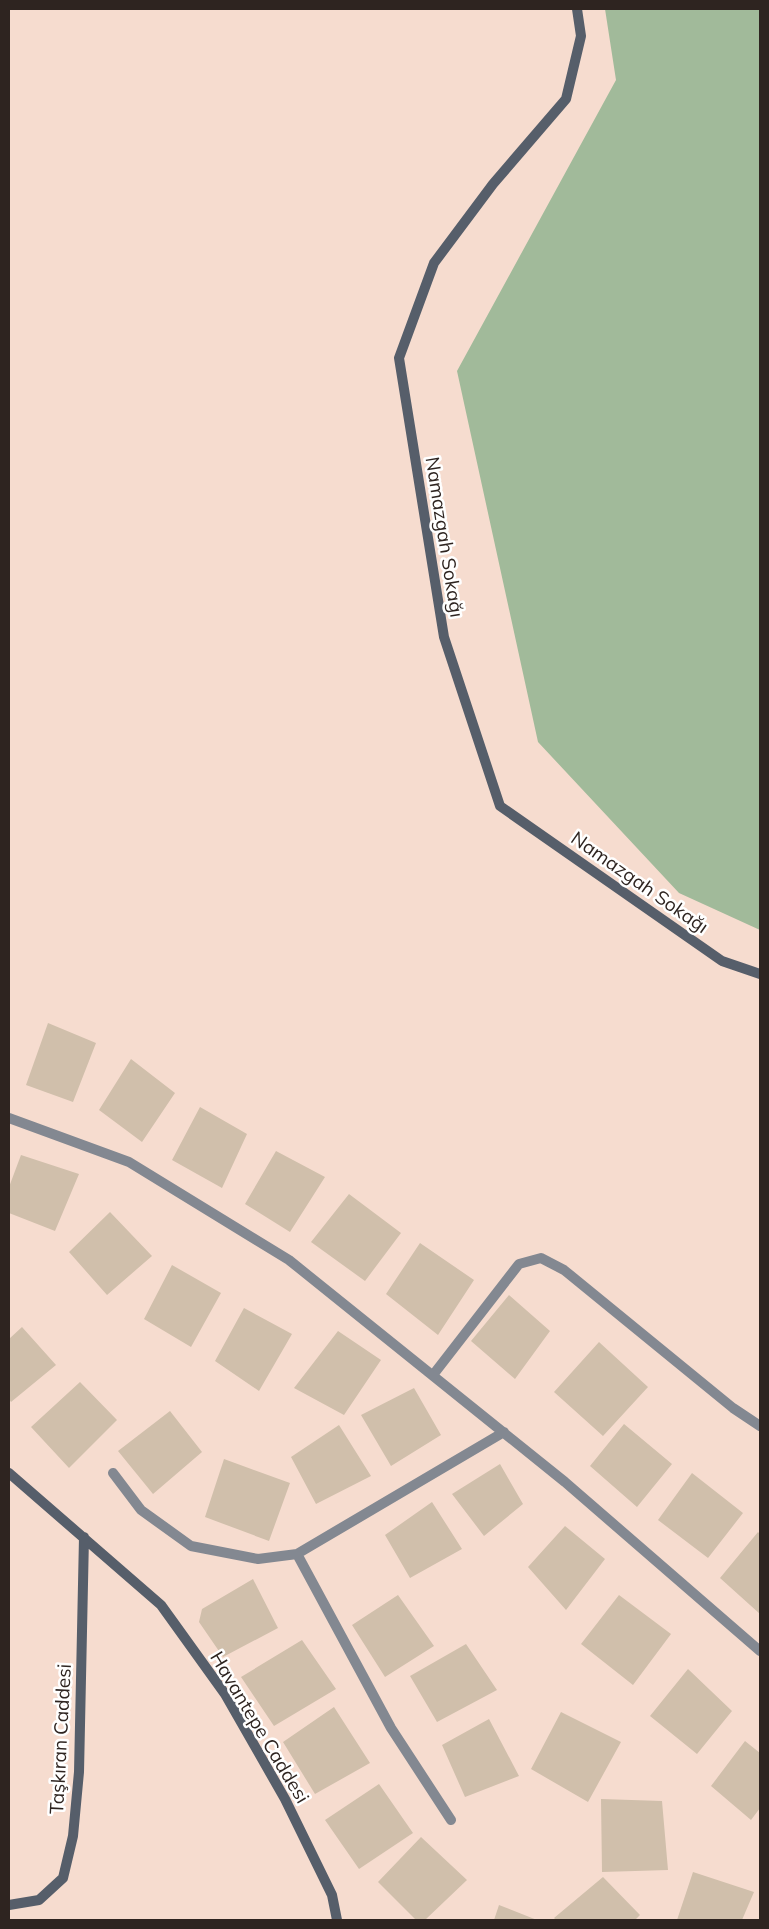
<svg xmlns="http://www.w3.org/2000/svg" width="769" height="1929" font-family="Mulish,sans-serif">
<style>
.forest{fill:#a1ba9a}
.building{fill:#d0bfab}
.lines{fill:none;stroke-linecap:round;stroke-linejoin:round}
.street{stroke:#838891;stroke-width:10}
.secondary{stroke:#565e6a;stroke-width:10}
.labels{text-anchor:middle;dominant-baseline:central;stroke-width:5;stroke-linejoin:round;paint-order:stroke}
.street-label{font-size:19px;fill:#2e2420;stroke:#fff}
</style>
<rect width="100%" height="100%" fill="#f6dccf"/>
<path class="forest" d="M605 9H760V930L679 893 538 742 457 371 616 80Z"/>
<path class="building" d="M48 1023 96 1043 73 1102 26 1085Z
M131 1059 175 1093 142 1142 99 1110Z
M200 1107 247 1134 222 1188 172 1160Z
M276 1151 325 1177 290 1232 245 1204Z
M21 1155 79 1174 55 1231 9 1213V1187Z
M349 1194 401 1233 365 1281 311 1242Z
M110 1212 152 1256 107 1295 69 1252Z
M420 1243 474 1280 438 1335 386 1294Z
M172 1265 221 1293 191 1347 144 1319Z
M509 1295 550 1331 515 1379 471 1341Z
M244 1308 292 1334 259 1391 215 1361Z
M22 1327 56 1365 11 1402 9 1399V1339Z
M338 1331 381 1360 344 1415 294 1388Z
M599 1342 648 1387 603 1436 554 1392Z
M80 1382 117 1420 69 1468 31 1427Z
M414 1388 441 1435 391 1466 361 1415Z
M170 1411 202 1452 153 1494 118 1451Z
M624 1424 672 1464 637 1507 590 1466Z
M339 1425 371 1476 316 1504 291 1457Z
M224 1459 290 1483 269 1541 205 1517Z
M500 1464 523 1504 484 1536 452 1494Z
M692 1473 743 1513 708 1558 658 1520Z
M432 1502 462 1549 410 1578 385 1535Z
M565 1526 605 1559 566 1610 528 1567Z
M758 1532 760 1534V1614L720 1578Z
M253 1579 278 1628 223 1657 199 1622 202 1609Z
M398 1595 434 1646 385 1677 352 1625Z
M619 1595 671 1634 633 1685 581 1644Z
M302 1640 336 1689 274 1726 241 1677Z
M466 1644 497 1690 437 1722 410 1676Z
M688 1669 732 1711 697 1754 650 1716Z
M334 1707 370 1763 315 1794 283 1742Z
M561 1712 621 1742 588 1802 531 1769Z
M489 1719 519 1776 465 1797 442 1745Z
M745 1741 760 1753V1808L751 1820 711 1786Z
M379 1784 413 1833 359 1869 325 1820Z
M601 1799 662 1801 668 1870 602 1872Z
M421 1837 467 1880 425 1920H416L378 1882Z
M693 1872 754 1892 742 1920H677Z
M603 1877 640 1915 635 1920H556L554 1918Z
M499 1905 537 1920H494Z"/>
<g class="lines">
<path class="street" d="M9 1118 129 1162 289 1260 565 1482 760 1651
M433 1375 519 1264 541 1258 564 1270 733 1408 760 1426
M113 1473 141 1510 191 1546 258 1559 297 1554 504 1432
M297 1554 391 1728 451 1820"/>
<path class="secondary" d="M577 9 581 36 566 99 493 184 434 263 399 358 444 637 500 806 722 961 760 974
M9 1473 161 1605 225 1694 285 1799 332 1895 337 1920
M9 1905 39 1900 63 1878 73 1836 79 1772 84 1537"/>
</g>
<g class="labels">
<g class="street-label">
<text transform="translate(445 537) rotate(81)">Namazgah Sokağı</text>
<text transform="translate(640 882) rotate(35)">Namazgah Sokağı</text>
<text transform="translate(260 1727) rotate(59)">Havantepe Caddesi</text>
<text transform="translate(60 1739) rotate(-87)">Taşkıran Caddesi</text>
</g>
</g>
<rect width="769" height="1929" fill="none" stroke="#2e2420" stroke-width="20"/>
</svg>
